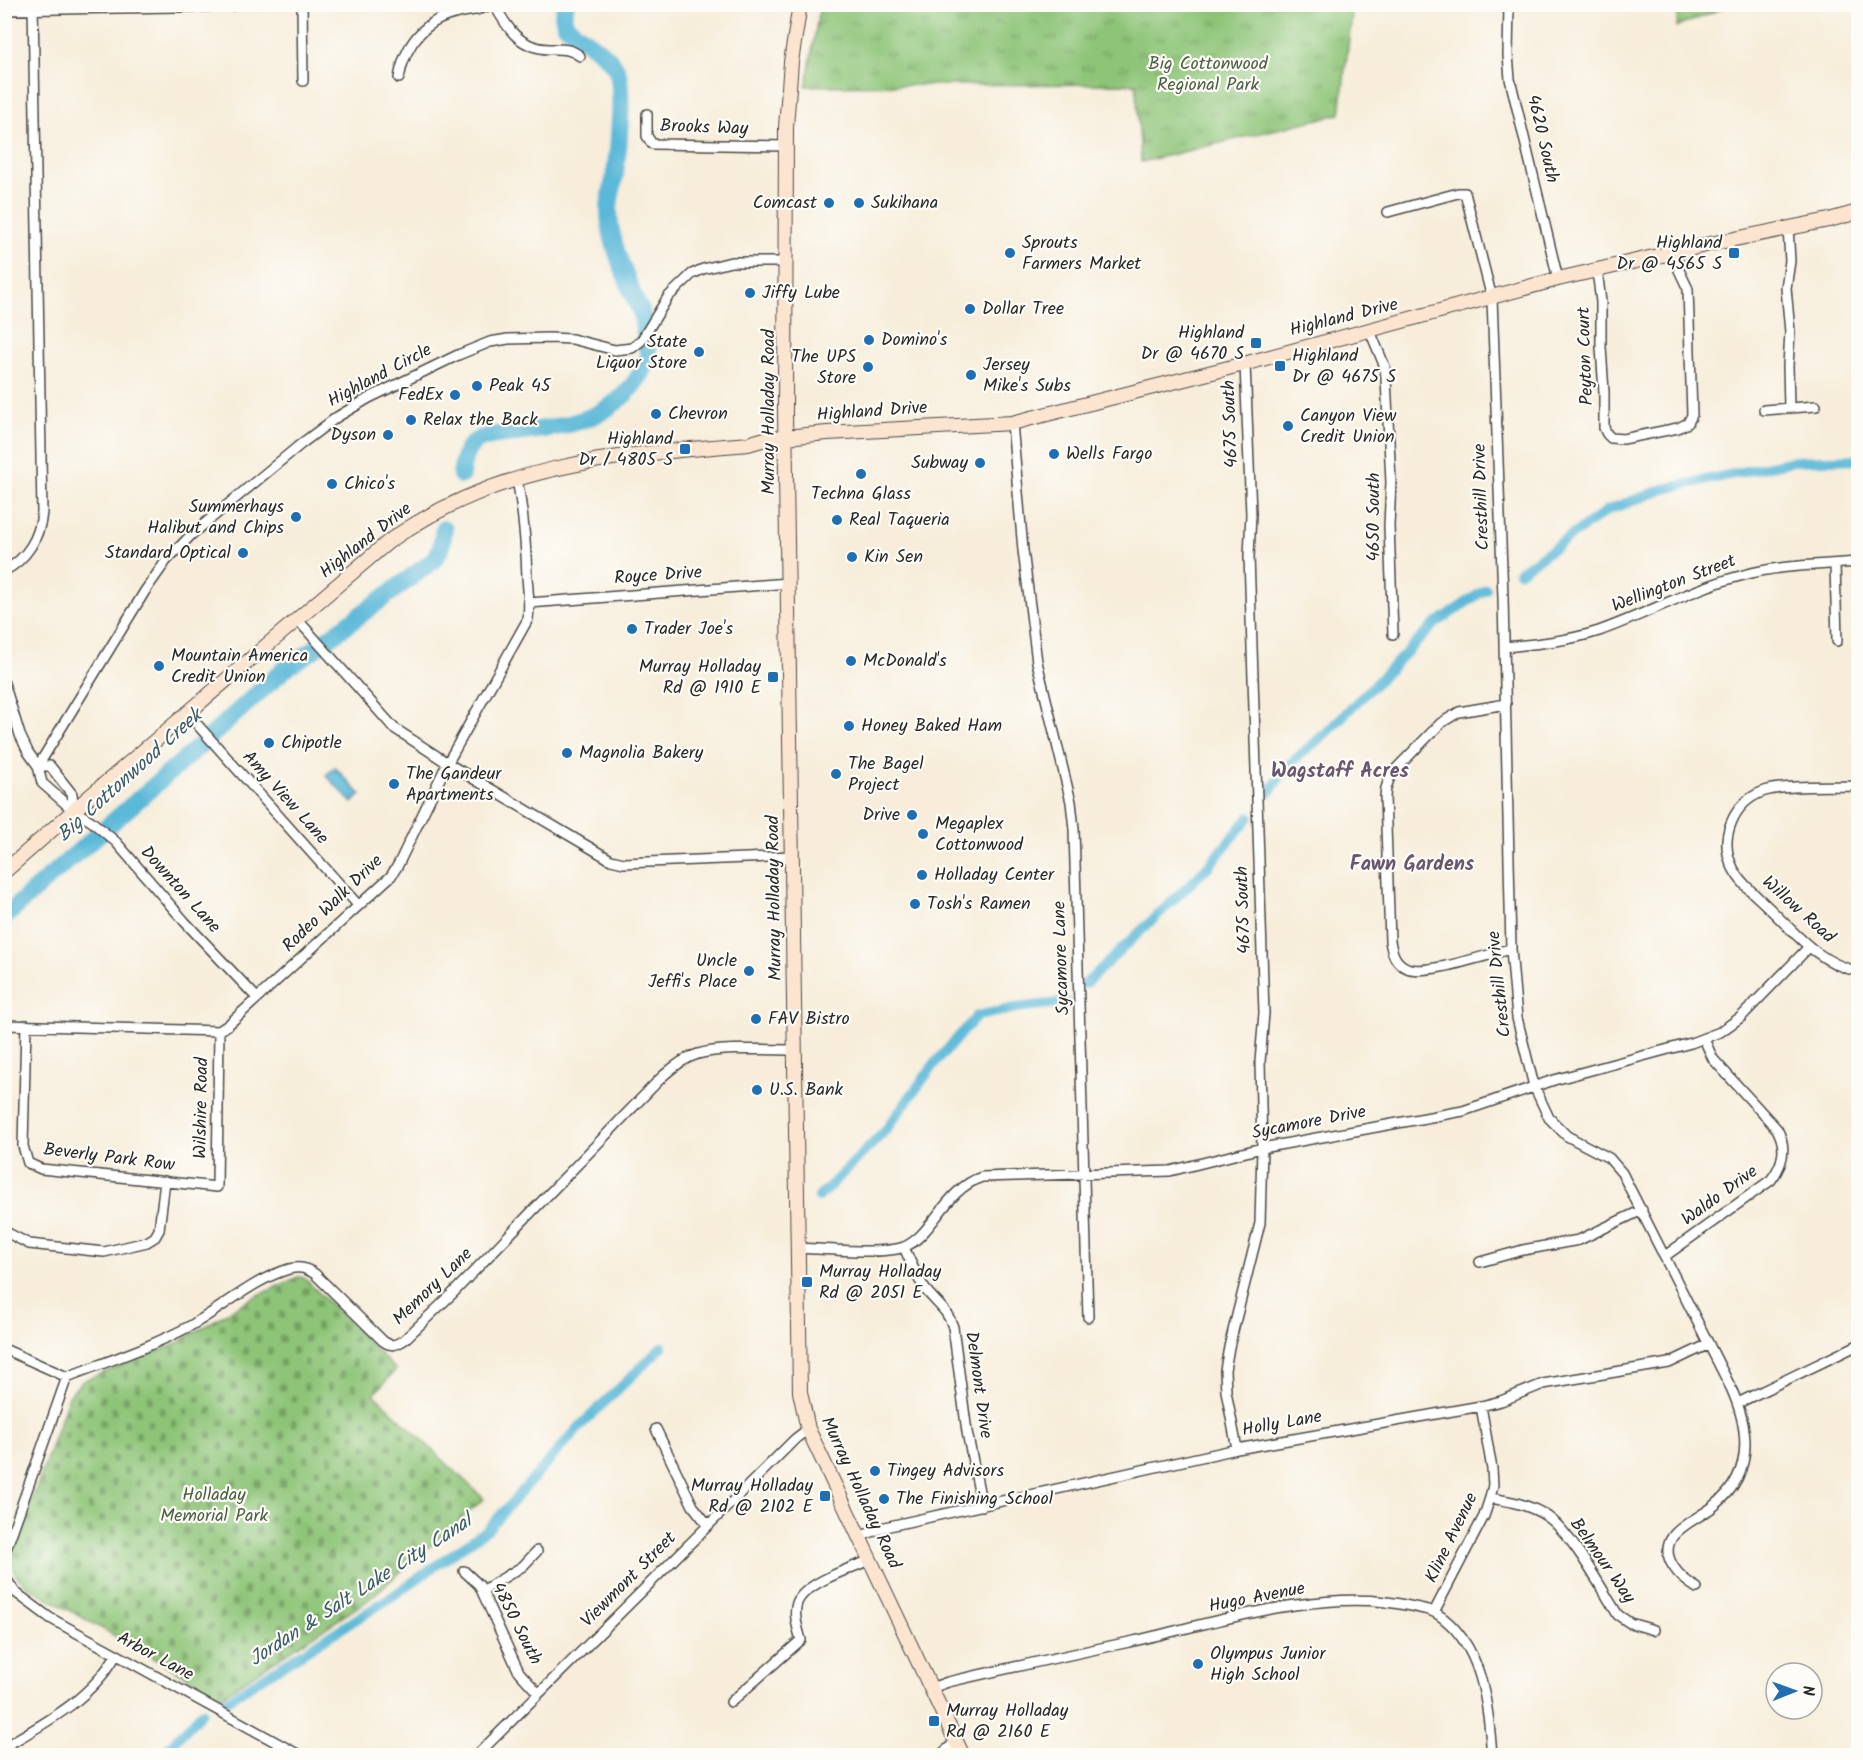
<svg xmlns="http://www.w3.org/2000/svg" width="1863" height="1760" font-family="Kalam,sans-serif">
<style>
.cemetery{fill:url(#cemetery-stones);stroke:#5c7851;stroke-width:1.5}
.park{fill:url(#park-tufts);stroke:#5c7851;stroke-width:1.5}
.water{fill:url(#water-ripples);stroke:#427282;stroke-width:1.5}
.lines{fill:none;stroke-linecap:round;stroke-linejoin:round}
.canal{stroke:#5ab8d8;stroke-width:10}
.river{stroke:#5ab8d8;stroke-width:18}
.minor-casing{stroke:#4a4845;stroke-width:12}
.secondary-casing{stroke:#4a4845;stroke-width:16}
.minor{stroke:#fff;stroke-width:9}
.secondary{stroke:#fce5d0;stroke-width:14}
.poi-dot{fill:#1f6fb2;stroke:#fdfcf7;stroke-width:2}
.labels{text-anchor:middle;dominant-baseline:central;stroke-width:4.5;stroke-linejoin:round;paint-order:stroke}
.park-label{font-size:18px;fill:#4d6146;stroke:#fdfcf7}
.street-label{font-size:18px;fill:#2b2b2b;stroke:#fdfcf7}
.poi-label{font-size:18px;fill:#2b2b2b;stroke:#fdfcf7;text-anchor:start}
.neighbourhood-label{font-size:20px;font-weight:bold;fill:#68576d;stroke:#fdfcf7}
.water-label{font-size:20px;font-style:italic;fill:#3b5c68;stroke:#fdfcf7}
</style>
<defs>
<pattern id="cemetery-stones" width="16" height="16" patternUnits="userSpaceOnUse" patternTransform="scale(1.5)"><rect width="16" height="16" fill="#8dc477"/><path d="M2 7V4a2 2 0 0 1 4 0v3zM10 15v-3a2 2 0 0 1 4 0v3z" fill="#739f62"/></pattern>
<pattern id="park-tufts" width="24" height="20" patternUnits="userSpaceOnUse" patternTransform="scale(1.5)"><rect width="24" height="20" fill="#8dc477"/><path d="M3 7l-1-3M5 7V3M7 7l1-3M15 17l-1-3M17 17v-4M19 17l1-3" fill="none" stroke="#739f62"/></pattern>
<pattern id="water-ripples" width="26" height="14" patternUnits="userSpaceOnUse" patternTransform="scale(1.5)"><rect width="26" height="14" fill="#5ab8d8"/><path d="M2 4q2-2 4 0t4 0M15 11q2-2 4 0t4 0" fill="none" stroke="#4b96af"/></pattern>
</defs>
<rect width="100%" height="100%" fill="#fdfcf7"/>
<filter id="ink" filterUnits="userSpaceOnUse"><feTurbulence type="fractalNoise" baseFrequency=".0167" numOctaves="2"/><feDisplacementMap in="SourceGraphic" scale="12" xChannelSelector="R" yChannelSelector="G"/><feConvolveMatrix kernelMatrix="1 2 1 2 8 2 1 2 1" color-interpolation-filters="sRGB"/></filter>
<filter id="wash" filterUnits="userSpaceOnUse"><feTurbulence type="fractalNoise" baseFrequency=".008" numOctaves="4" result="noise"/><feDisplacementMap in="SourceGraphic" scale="24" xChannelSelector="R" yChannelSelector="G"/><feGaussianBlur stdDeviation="1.35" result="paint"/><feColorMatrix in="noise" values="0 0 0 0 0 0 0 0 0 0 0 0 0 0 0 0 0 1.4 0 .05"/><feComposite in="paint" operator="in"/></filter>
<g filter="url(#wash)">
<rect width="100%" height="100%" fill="#f7edda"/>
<path class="cemetery" d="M298 1277 304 1278 396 1370 374 1394 484 1499 367 1601 221 1696 30 1588 16 1576 11 1559 69 1396 82 1381 174 1345 250 1299Z"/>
<path class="park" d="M820 5V4L1353 5 1340 114 1141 162 1136 84 806 86Z
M1678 5V4L1730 5 1677 27Z"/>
<path class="water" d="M335 767 361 795 352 803 326 775Z"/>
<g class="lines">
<path class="canal" d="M1519 572 1608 510 1664 489 1793 461 1858 459
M1269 792 1291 763 1328 731 1435 624 1486 589
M1085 984 1208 867 1249 817
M819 1197 885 1131 935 1063 977 1016 1016 1008 1066 1002
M224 1702 390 1598 488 1529 581 1425 662 1347
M161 1756 202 1712"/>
<path class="river" d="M461 475C463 462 464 450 475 442 486 434 502 435 515 433 573 426 623 418 649 358L641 311 636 302C625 273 609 242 609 210 609 198 613 186 615 174 618 153 625 86 616 69 605 49 580 40 565 24L563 15 566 4
M4 918 32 892 193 752 288 666 309 653 433 561 441 548 444 529"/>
</g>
</g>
<g filter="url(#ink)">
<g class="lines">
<defs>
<path id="minor" d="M302 4 303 81
M494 4C507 28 519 48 549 49 561 49 570 48 580 56
M1509 4 1508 55 1510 79 1558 279
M4 10 233 6
M399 78C405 44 425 19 459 13 470 10 481 11 491 4
M647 114V136L652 144 786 146
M1388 212 1458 193H1465L1492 298 1503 597 1511 949 1517 1018 1534 1086 1549 1118 1567 1136 1609 1158 1622 1173 1731 1388C1750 1430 1754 1474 1714 1506 1702 1516 1683 1523 1673 1536 1658 1557 1680 1578 1697 1588
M1788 227 1790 261 1786 288 1790 332 1788 366 1789 408
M1597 270 1601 302V347L1604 392V428L1607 434 1611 438 1623 439 1678 428 1688 423 1692 415 1688 289 1679 270 1677 252
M1370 331 1385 367 1386 378 1391 482 1389 526 1393 634
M1764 410 1816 406
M1012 423 1023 550 1037 662 1071 802 1074 829 1088 1317
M1835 564 1837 641
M4 571C27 559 40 537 42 512L33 4
M529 603 789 583
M297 619 394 728 452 766 611 860 624 863 793 856
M1504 647C1536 644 1568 641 1599 631 1647 614 1691 589 1740 576 1778 565 1819 565 1858 562
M4 683 20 735 28 752 38 766 42 783 74 811 91 821 116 842 185 922 257 998
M1506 704 1459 712 1441 723 1391 774 1386 788 1385 797 1390 941C1392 953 1395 963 1407 968 1425 976 1489 954 1511 949
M187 713 358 905
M38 766 145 591 166 561 191 535 301 444 337 417 369 398 458 355 490 342 508 339 550 338 572 339 615 350 632 348 641 341 668 297 692 274 703 269 731 262H787
M38 766H50L72 794 74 811
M1858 786C1835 787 1782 784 1762 792 1733 803 1718 839 1733 868 1741 884 1757 896 1770 909 1796 934 1821 965 1858 971
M4 1025 219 1031 228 1025 391 876 398 865 447 764 528 619C530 605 528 591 527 577 526 544 523 511 517 479
M26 1025 23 1146 28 1163 41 1169 217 1187 219 1031
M4 1231 29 1244 104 1252 147 1242 155 1237 159 1230 165 1181
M904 1247C910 1261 916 1276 925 1289 936 1303 948 1310 953 1327L967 1432 982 1506
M798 1248C824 1249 881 1255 904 1247 932 1236 945 1189 982 1177L1170 1171 1262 1148 1463 1111 1554 1080 1691 1043 1720 1032 1741 1017 1809 947
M1665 1256 1771 1180C1784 1163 1787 1147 1777 1129L1713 1059 1704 1039
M1480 1262 1523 1250 1579 1240 1642 1210
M4 1349 67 1377 4 1555
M67 1377C108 1361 151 1347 190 1326 223 1308 252 1280 289 1269 299 1266 306 1268 315 1274L383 1341C391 1347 396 1345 404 1340L451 1295 663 1076C673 1067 684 1058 698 1054 722 1047 769 1050 795 1050
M1738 1403 1858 1345
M656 1429 693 1506 708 1525
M1237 1449 1226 1391 1225 1370 1229 1347 1260 1223 1262 1148 1260 1062 1264 1013 1249 556 1251 514 1245 364
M1490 1498C1510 1501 1531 1505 1548 1517 1572 1534 1601 1588 1618 1615L1630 1623 1654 1630
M859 1537 885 1527 1237 1449 1481 1406 1501 1401 1543 1384 1669 1363 1709 1344
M464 1571 479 1585 519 1672 538 1693
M4 1576 15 1592 50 1618 301 1756
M482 1591 523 1566 537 1551
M1434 1612 1484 1516 1490 1498 1493 1485 1492 1469 1481 1406
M931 1688 948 1682C1010 1668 1072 1654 1134 1641 1216 1622 1327 1586 1410 1606 1418 1608 1429 1609 1436 1613 1483 1643 1488 1705 1492 1756
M731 1702 801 1640C798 1629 793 1614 797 1603 804 1583 852 1568 870 1560
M4 1747C47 1722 91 1699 116 1655
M476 1756 763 1471 795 1439 808 1429
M940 1756 956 1741"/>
<path id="secondary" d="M800 4 791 62 786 127 785 411 800 1392 808 1429 963 1756
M4 872 88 798 388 542C498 463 618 455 748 444L765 439 827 433 1012 423 1240 365 1558 279 1710 244 1829 220 1858 212"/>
</defs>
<use href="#minor" class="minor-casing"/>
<use href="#secondary" class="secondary-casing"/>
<use href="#minor" class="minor"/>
<use href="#secondary" class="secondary"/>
</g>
</g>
<g class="poi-dot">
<circle cx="829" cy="203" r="6"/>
<circle cx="859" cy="203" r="6"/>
<circle cx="1010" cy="253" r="6"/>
<rect x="1728" y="247" width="12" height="12" rx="3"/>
<circle cx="750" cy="293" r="6"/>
<circle cx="970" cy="309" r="6"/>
<circle cx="869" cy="340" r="6"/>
<rect x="1250" y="337" width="12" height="12" rx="3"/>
<circle cx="699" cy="352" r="6"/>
<rect x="1274" y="360" width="12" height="12" rx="3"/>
<circle cx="868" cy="367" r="6"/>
<circle cx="971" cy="375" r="6"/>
<circle cx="477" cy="386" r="6"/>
<circle cx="455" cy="395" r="6"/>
<circle cx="656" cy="414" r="6"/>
<circle cx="411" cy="420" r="6"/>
<circle cx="1288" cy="426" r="6"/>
<circle cx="388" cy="435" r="6"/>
<rect x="679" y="443" width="12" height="12" rx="3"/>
<circle cx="1054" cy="454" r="6"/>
<circle cx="980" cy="463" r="6"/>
<circle cx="861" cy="474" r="6"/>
<circle cx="332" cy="484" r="6"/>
<circle cx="296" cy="517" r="6"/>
<circle cx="837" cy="520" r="6"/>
<circle cx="243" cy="553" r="6"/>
<circle cx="852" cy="557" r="6"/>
<circle cx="632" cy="629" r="6"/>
<circle cx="851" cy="661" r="6"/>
<circle cx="159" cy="666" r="6"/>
<rect x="767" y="671" width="12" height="12" rx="3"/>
<circle cx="849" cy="726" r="6"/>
<circle cx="269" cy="743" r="6"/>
<circle cx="567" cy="753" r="6"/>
<circle cx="836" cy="774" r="6"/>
<circle cx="394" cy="784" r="6"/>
<circle cx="912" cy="815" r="6"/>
<circle cx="923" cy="834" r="6"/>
<circle cx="922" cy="875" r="6"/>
<circle cx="915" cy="904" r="6"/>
<circle cx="749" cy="971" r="6"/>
<circle cx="756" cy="1019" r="6"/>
<circle cx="757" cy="1090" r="6"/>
<rect x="801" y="1276" width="12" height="12" rx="3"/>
<circle cx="875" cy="1471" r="6"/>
<rect x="819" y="1490" width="12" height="12" rx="3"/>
<circle cx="884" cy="1499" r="6"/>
<circle cx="1198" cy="1664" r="6"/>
<rect x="928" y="1715" width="12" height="12" rx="3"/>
</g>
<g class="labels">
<g class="park-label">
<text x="1208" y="64">Big Cottonwood<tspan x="1208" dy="21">Regional Park</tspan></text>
<text x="214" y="1495">Holladay<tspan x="214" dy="21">Memorial Park</tspan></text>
</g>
<g class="street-label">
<text transform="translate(704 128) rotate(2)">Brooks Way</text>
<text transform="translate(1542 139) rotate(77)">4620 South</text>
<text transform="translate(1344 318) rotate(-14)">Highland Drive</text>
<text transform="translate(1586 356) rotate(-92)">Peyton Court</text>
<text transform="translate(380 376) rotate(-28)">Highland Circle</text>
<text transform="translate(769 412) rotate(-90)">Murray Holladay Road</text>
<text transform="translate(872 412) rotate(-4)">Highland Drive</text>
<text transform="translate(1231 424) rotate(-92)">4675 South</text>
<text transform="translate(1482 497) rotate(-92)">Cresthill Drive</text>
<text transform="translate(1374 517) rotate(-90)">4650 South</text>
<text transform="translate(366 541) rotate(-38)">Highland Drive</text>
<text transform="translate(658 576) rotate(-4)">Royce Drive</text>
<text transform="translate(1674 584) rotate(-21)">Wellington Street</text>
<text transform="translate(285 798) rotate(48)">Amy View Lane</text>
<text transform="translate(180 890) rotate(48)">Downton Lane</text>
<text transform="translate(775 898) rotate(-91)">Murray Holladay Road</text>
<text transform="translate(333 904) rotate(-44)">Rodeo Walk Drive</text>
<text transform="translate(1244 910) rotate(-92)">4675 South</text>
<text transform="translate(1798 910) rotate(42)">Willow Road</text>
<text transform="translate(1062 958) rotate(-92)">Sycamore Lane</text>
<text transform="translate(1500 984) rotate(-96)">Cresthill Drive</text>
<text transform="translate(202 1108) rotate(-89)">Wilshire Road</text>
<text transform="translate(1309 1123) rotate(-11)">Sycamore Drive</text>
<text transform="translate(109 1158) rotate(7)">Beverly Park Row</text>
<text transform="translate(1720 1196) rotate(-36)">Waldo Drive</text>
<text transform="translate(433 1287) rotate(-44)">Memory Lane</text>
<text transform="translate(978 1385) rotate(82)">Delmont Drive</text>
<text transform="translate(1282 1424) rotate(-10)">Holly Lane</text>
<text transform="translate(860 1493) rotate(65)">Murray Holladay Road</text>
<text transform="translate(1452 1538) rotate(-64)">Kline Avenue</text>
<text transform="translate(1602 1561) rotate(55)">Belmour Way</text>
<text transform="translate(629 1580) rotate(-45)">Viewmont Street</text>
<text transform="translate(1257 1598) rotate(-11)">Hugo Avenue</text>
<text transform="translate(516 1624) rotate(63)">4850 South</text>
<text transform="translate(155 1657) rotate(28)">Arbor Lane</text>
</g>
<g class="poi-label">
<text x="817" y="203" text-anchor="end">Comcast</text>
<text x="871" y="203">Sukihana</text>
<text x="1022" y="243">Sprouts<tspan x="1022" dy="21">Farmers Market</tspan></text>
<text x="1722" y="243" text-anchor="end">Highland<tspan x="1722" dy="21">Dr @ 4565 S</tspan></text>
<text x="762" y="293">Jiffy Lube</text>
<text x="982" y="309">Dollar Tree</text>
<text x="1244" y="333" text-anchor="end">Highland<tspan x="1244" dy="21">Dr @ 4670 S</tspan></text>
<text x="881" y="340">Domino's</text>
<text x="687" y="342" text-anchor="end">State<tspan x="687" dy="21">Liquor Store</tspan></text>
<text x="1292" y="356">Highland<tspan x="1292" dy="21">Dr @ 4675 S</tspan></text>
<text x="856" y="357" text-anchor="end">The UPS<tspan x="856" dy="21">Store</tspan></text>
<text x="983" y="365">Jersey<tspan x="983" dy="21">Mike's Subs</tspan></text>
<text x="489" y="386">Peak 45</text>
<text x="443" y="395" text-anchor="end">FedEx</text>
<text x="668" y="414">Chevron</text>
<text x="1300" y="416">Canyon View<tspan x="1300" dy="21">Credit Union</tspan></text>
<text x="423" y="420">Relax the Back</text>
<text x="376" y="435" text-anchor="end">Dyson</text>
<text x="673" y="439" text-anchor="end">Highland<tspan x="673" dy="21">Dr / 4805 S</tspan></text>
<text x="1066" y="454">Wells Fargo</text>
<text x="968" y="463" text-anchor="end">Subway</text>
<text x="344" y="484">Chico's</text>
<text x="861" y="494" text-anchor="middle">Techna Glass</text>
<text x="284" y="507" text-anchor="end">Summerhays<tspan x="284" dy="21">Halibut and Chips</tspan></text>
<text x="849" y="520">Real Taqueria</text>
<text x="231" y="553" text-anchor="end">Standard Optical</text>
<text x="864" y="557">Kin Sen</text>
<text x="644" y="629">Trader Joe's</text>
<text x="171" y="656">Mountain America<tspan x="171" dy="21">Credit Union</tspan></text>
<text x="863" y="661">McDonald's</text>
<text x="761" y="667" text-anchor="end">Murray Holladay<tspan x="761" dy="21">Rd @ 1910 E</tspan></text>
<text x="861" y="726">Honey Baked Ham</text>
<text x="281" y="743">Chipotle</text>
<text x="579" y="753">Magnolia Bakery</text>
<text x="848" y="764">The Bagel<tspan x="848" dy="21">Project</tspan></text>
<text x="406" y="774">The Gandeur<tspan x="406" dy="21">Apartments</tspan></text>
<text x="900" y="815" text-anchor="end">Drive</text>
<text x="935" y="824">Megaplex<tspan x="935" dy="21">Cottonwood</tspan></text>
<text x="934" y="875">Holladay Center</text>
<text x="927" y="904">Tosh's Ramen</text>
<text x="737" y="961" text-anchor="end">Uncle<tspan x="737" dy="21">Jeffi's Place</tspan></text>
<text x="768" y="1019">FAV Bistro</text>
<text x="769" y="1090">U.S. Bank</text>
<text x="819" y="1272">Murray Holladay<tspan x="819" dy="21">Rd @ 2051 E</tspan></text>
<text x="887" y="1471">Tingey Advisors</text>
<text x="813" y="1486" text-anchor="end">Murray Holladay<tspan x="813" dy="21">Rd @ 2102 E</tspan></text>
<text x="896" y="1499">The Finishing School</text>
<text x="1210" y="1654">Olympus Junior<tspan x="1210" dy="21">High School</tspan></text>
<text x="946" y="1711">Murray Holladay<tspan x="946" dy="21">Rd @ 2160 E</tspan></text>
</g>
<g class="neighbourhood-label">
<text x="1340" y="772">Wagstaff Acres</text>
<text x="1412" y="865">Fawn Gardens</text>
</g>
<g class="water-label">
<text transform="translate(130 776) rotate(-42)">Big Cottonwood Creek</text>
<text transform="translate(361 1591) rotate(-33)">Jordan &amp; Salt Lake City Canal</text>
</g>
</g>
<rect width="1863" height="1760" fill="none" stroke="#fdfcf7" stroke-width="24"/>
<g transform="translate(1794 1691) rotate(89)"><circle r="28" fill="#fdfcf7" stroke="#a9a8a5" stroke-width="1.5"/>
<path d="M0-4.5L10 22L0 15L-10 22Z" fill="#1f6fb2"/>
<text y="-9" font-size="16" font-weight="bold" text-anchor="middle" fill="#2b2b2b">N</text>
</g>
</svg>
